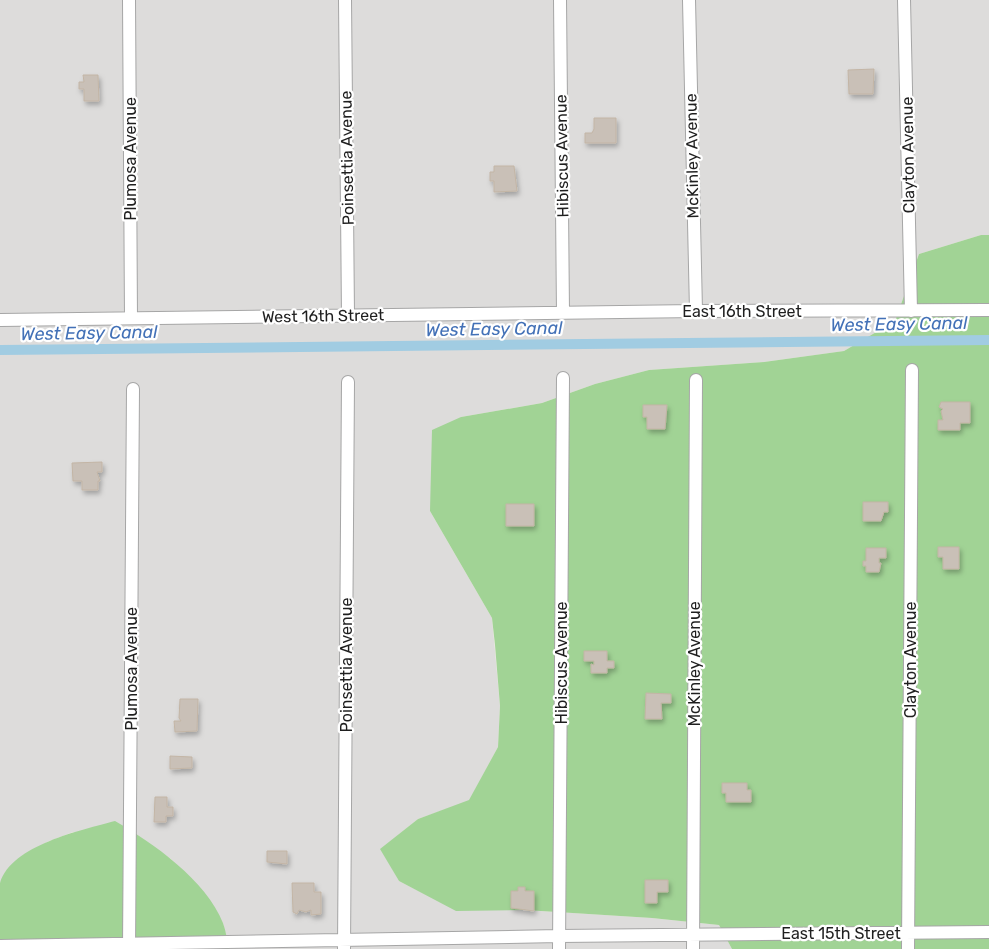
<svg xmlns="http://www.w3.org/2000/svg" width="989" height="949" font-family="Rubik,sans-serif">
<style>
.residential{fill:#dddcdb}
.forest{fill:#a1d395}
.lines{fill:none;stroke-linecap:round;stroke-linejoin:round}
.canal{stroke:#a1cce2;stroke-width:10}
.building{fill:#c9c0b7;stroke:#c3b5a5;filter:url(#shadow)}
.minor-casing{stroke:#a6a6a6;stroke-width:14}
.minor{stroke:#fff;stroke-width:12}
.labels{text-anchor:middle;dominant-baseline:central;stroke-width:4.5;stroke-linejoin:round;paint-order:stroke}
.street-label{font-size:16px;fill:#1f1f1f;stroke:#fff}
.water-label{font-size:18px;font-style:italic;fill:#4371b7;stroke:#fff}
</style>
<defs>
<filter id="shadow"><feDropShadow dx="2" dy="3.5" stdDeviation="2.5" flood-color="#0004"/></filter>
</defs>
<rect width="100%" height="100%" fill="#f0ede4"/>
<path class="residential" d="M0 0H989V235H981L919 254 895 321 844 351 764 362 649 370 595 384 542 403 461 417 430 511 492 618 500 706 498 747 469 801 418 819 381 849 399 881 456 910H525L652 918 719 925 732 949H229L223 923 213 905 170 858 73 832 47 842 23 855 6 871 0 884Z"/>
<path class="forest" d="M981 235H989V949H732L719 925 652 918 525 910 456 911 399 881 380 849 418 819 469 800 498 747 500 706 495 645 492 618 430 511 432 430 461 417 542 403 595 384 649 370 764 362 844 351 895 321 919 254Z
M115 821C153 843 206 880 223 923 226 931 227 940 229 949H0C0 932 0 898 0 883 11 845 82 830 115 821Z"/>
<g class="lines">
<path class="canal" d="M0 350 989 340"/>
</g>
<path class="building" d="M874 69 873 94H849L848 70Z
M83 75H98L99 101H84V89H79V82H84Z
M594 118H616V143H585V133H592L594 129Z
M494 166H514L517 191 494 192V181H490V172H494Z
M941 402H970V423H960V430H938V420H943L941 411 943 409 939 407Z
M643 405H667L665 429H647V417H643Z
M102 462V472H97L100 481H98V490H82V481H73L72 463Z
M863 502H888V512H884L881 521H863Z
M506 504H534V526H506Z
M938 547H959V569H943V557H938Z
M866 548H886V558H879V563H881L879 572H866V566H863V561H866Z
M584 651H607V661H614V668H607V673H591V664L594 665V661H584Z
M646 693 671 694V703H661L662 719H645Z
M180 699H198L197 731 175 732 174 721H181L179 718Z
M170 756 192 757V768L170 769Z
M722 783H747V790H751V802H726V793H722Z
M155 797H167V807H173V816H166V822H154Z
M267 851H287V864L267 862Z
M645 880H668V892H657V903H645Z
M292 883H314V892H321V914L311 915V910L306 912 299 910 297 914 293 912Z
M518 887H525V891H534V911L511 908V891H518Z"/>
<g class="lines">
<defs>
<path id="minor" d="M129 0 131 318
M345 0 348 315
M560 0 563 313
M689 0 696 311
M904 0 911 311
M0 320 696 311 989 310
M0 946 559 936 989 932
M129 949 133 389
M344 949 348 382
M559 949 563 378
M693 949 696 380
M908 949 912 370"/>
</defs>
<use href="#minor" class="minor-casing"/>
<use href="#minor" class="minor"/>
</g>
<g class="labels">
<g class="street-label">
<text transform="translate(908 155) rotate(-91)">Clayton Avenue</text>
<text transform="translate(562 156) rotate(-91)">Hibiscus Avenue</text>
<text transform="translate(692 156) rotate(-91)">McKinley Avenue</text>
<text transform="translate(347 158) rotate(-91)">Poinsettia Avenue</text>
<text transform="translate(130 159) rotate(-90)">Plumosa Avenue</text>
<text x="742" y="311">East 16th Street</text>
<text transform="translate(323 316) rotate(-1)">West 16th Street</text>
<text transform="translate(910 660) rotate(-90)">Clayton Avenue</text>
<text transform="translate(561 663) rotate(-90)">Hibiscus Avenue</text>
<text transform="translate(694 664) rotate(-90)">McKinley Avenue</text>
<text transform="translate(346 665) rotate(-90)">Poinsettia Avenue</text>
<text transform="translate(131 669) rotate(-90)">Plumosa Avenue</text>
<text x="841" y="933">East 15th Street</text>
</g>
<g class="water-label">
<text transform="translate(899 324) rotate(-1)">West Easy Canal</text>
<text transform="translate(494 329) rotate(-1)">West Easy Canal</text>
<text transform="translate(89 333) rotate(-1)">West Easy Canal</text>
</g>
</g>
</svg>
